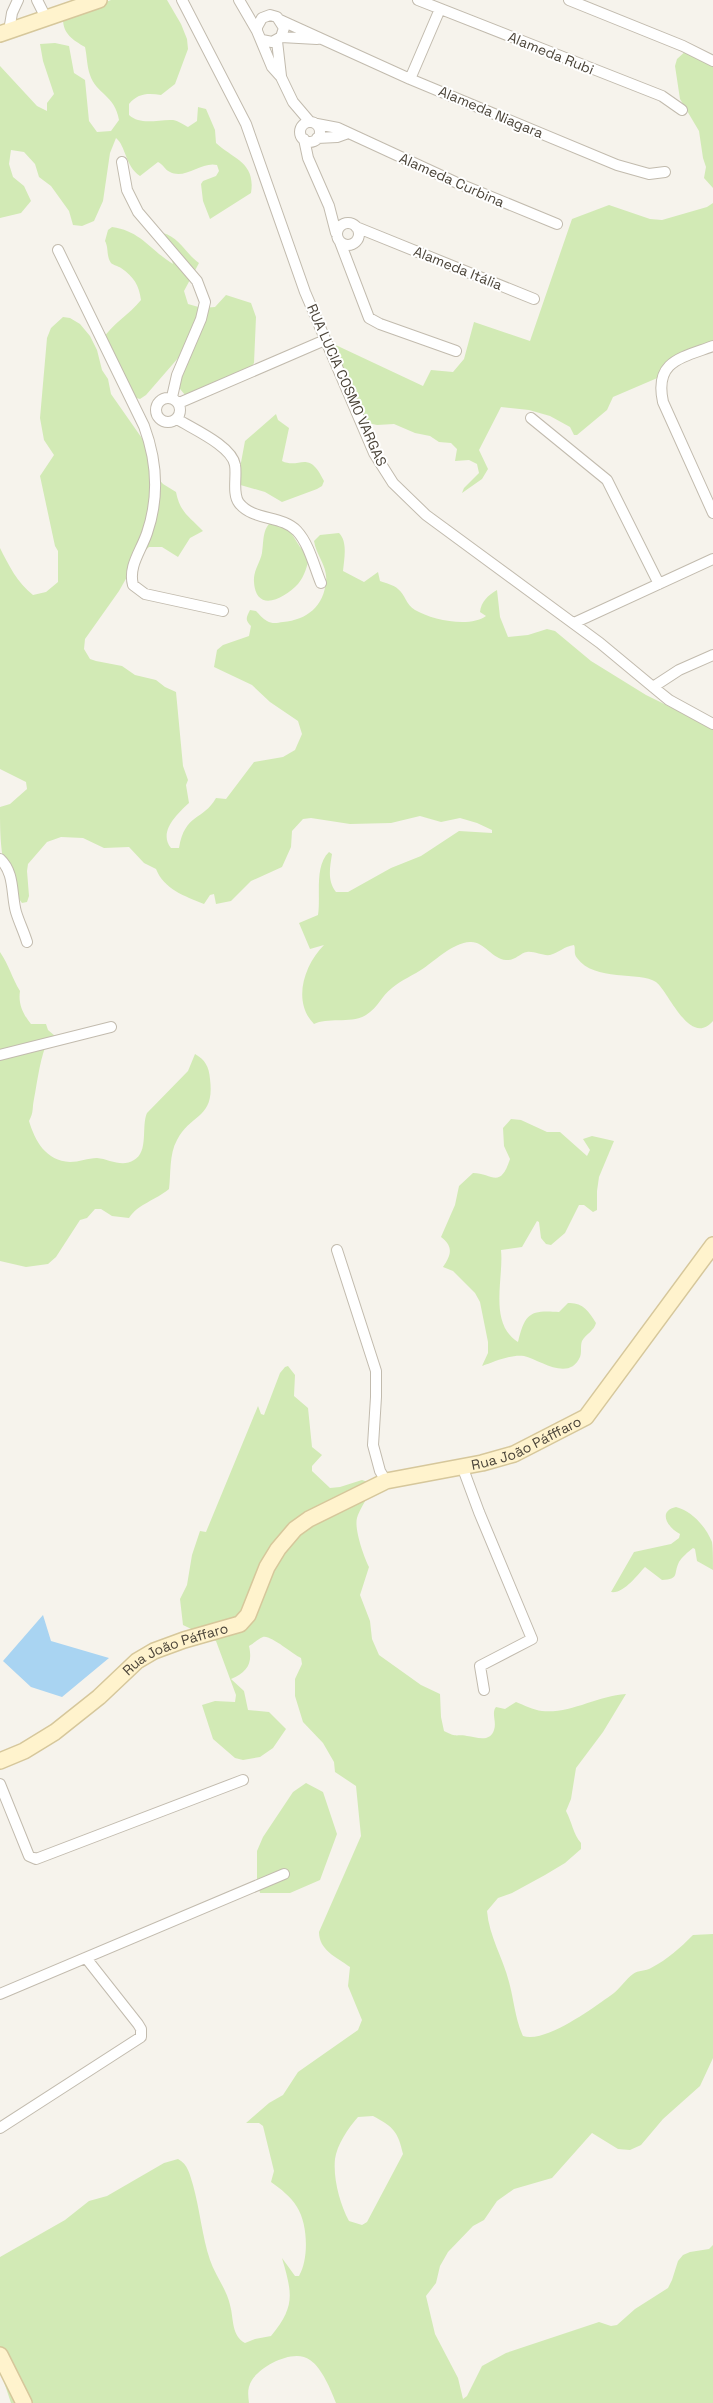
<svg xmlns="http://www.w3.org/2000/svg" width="713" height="2403" font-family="'Space Grotesk',sans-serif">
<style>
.green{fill:#d2eab5;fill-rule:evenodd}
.water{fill:#a9d4f2}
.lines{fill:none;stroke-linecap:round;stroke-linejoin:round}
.street-casing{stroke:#c2bbae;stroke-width:12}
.secondary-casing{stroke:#d6c79b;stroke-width:18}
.street{stroke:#fff;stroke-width:10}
.secondary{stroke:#fff3cd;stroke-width:15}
.labels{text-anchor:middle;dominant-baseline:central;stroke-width:4;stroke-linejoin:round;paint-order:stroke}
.street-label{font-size:14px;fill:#4b4439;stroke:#fff}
</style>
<rect width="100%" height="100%" fill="#f6f3ec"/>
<path class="green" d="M111 0H167L181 24 187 39 188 49 175 84 161 95C148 93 138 93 129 104V115C141 126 159 119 173 120 179 121 184 125 188 127L197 121 198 107 206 109 215 130 216 143C233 159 256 162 251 193L210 219 203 201 201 184 203 181 216 176 219 171 217 165C202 161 185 180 170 172 165 170 163 164 158 162L140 176C125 166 126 146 116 138L110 153 103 201 94 221 82 226 73 225 69 211 51 186 39 177 35 164 24 152 11 150 9 164 13 177 24 186 31 201 21 213 0 218V66L37 106 47 111V103L54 94 43 61 40 44 55 43 69 46 74 73 85 80 89 121 97 132 111 131 119 120C115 95 96 94 90 75 87 67 87 56 85 47 73 40 63 34 63 19Z
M688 49 713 61V188L704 178 706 167 703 158 699 131 680 99 675 66 677 59Z
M713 203V346L671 364 662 376 613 397 607 410 577 435H574L570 427 550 416 529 410 501 407 479 450 488 469 482 479 462 493 464 488 479 473 477 464 469 460 455 461 457 449 451 443 439 442 430 436 415 433 394 424 377 425 368 423 361 415 325 340 423 386 431 370 453 372 464 359 474 322 530 341 572 219 609 205 650 219 662 220 707 207Z
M112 227C141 231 150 250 173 264L163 233C179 237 186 254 199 263L184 291 188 304 202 308 215 307 226 295 251 303 256 317 254 363 249 370 185 395 176 384 179 357 146 395 140 399 133 397 102 340C113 323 129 315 141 300 139 285 134 277 121 268 118 266 113 265 111 263 106 256 109 248 105 241L108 230Z
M63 317 70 318 80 324 90 336 97 350 102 370 108 379 111 394 146 444 153 473 163 484 176 492C180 513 190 517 203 531L190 538 178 557 162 547H149L139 556 119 591 85 639 84 649 90 659 96 661 122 666 135 675 156 680 165 687 176 692 183 766 188 780 186 785 189 803C177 814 158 832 171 848H179C185 813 203 821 216 798L226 799 254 762 283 757 295 750 302 734 298 721 270 702 252 685 214 667 217 650 223 645 249 636 251 626C245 620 246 618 250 610L256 611C259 614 263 619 267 621 272 624 277 623 283 622 307 620 324 606 326 581 328 567 316 555 314 541L320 535 339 533C348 542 344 559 343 571L364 582 378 572 380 581C385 583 394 585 398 589 405 594 406 605 415 610 432 620 470 628 486 616L480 612C481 602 488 595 497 590L500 617 508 637 528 635 547 629 555 631 591 661 646 695 713 728V1021C690 1048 669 992 656 982 640 971 594 982 577 958 573 953 576 949 574 945 565 946 558 953 550 955 543 956 534 951 527 952 520 953 515 961 506 960 492 959 484 941 470 942 453 943 437 959 424 968 414 975 401 980 392 988 381 996 379 1007 366 1015 352 1024 327 1017 314 1024 292 1002 304 965 324 945L310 949 299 923 318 915C321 896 314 866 329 852L332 854C330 867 327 881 336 892H348L391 868 421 856 459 831 492 833V830L477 823 460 818 441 822 420 816 391 823 350 824 311 818 303 819 292 831 291 847 282 867 251 881 231 901 216 904 214 894 210 895 204 904C184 896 164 889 156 869L144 863 129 847 104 848 83 838 61 837 47 842 28 864 27 871 29 896 27 902 22 903C0 876 0 840 0 807L10 804 27 789 26 782 0 769V548C9 566 17 582 33 595L46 592 58 582V551L55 546 40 476 54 455 44 440 40 418 47 338 51 328Z
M276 414 278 420 289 428 282 461C300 470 308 448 324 481L322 486 317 489 282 502 265 492 237 484 245 441Z
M272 521 285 523 300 547 310 556C307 565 305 576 298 584 285 598 256 614 254 582 253 571 260 563 262 553 264 541 262 529 272 521Z
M0 952C9 965 12 978 20 991 18 1004 23 1014 31 1024H46L48 1030 55 1036 49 1038C40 1057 38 1078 34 1099 32 1108 34 1112 29 1121 35 1141 46 1161 70 1162 79 1162 88 1158 97 1158 109 1159 122 1168 134 1160 149 1152 141 1126 147 1113L188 1071 195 1054C205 1060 209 1066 210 1079 215 1119 191 1113 177 1140 169 1154 171 1174 169 1189 156 1200 138 1204 129 1218L112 1216 101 1209H95L87 1218 80 1220 56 1257 48 1264 26 1267 0 1261Z
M511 1119 521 1120 547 1132H560L587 1156 590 1150 583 1139 592 1136 614 1141 599 1177 597 1191V1210L593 1212 584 1205H579L565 1233 551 1245 546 1244 541 1238 539 1222 537 1221 522 1247 501 1250C504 1279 488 1323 518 1342 525 1313 530 1310 559 1312L568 1303C582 1302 589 1311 596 1323 594 1331 586 1334 582 1341 580 1346 582 1352 580 1357 569 1382 540 1360 524 1356 511 1354 494 1362 482 1366L488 1353V1342L480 1302 475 1293 453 1271 443 1267C451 1255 454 1247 441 1237L455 1205 459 1186 473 1173C492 1173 500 1190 510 1159L504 1146 503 1128Z
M288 1366 295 1375 294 1396 308 1408 312 1447 322 1455 312 1466V1471L330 1488 340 1487 362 1480 368 1482C369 1502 363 1501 357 1518 354 1529 364 1557 369 1567L360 1595 370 1621 372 1639 379 1655 421 1685 440 1694 441 1717 444 1731C457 1738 455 1734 467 1736 476 1737 490 1743 494 1730 497 1722 491 1713 496 1707L505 1709 516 1702C524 1705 533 1710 542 1711 570 1714 597 1696 626 1694L603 1732 576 1768 571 1799 566 1811C572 1822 573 1834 581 1843V1849L565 1863 545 1875 512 1893 498 1898 487 1911C489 1936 503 1958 509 1982 514 2000 515 2019 523 2036 545 2044 596 2006 614 1993 621 1987 626 1979 633 1974 638 1970 646 1971 651 1968 668 1959 680 1948 693 1935L713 1934V2058L700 2086 663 2119 641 2145 630 2150 618 2149 592 2133 552 2178 514 2189 497 2201 484 2220 473 2226 448 2252 440 2266 436 2283 426 2296 435 2334 458 2378 463 2399 467 2396 482 2366 506 2353 599 2322 611 2326 617 2325 635 2309 668 2288 672 2280 678 2261 683 2255 690 2252 709 2249 713 2245V2403H336C331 2390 322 2368 310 2360 294 2348 261 2366 252 2380 247 2388 248 2395 249 2403H11L0 2370V2257L65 2220 89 2201 107 2196 164 2163 178 2159C188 2164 190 2175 193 2185 200 2210 202 2236 210 2260 215 2275 227 2290 230 2305 234 2319 231 2335 245 2343L255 2339 271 2336C296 2306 292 2293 282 2258L295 2276H299C309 2259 308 2224 297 2207 291 2197 281 2189 271 2182L274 2171 263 2126 259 2123H246L269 2103 283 2095 298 2072 358 2030 362 2020 348 1986 350 1967C336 1957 319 1950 319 1932L361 1836 356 1786 335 1772 334 1762 323 1743 303 1722 295 1696V1679L302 1664 301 1658C292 1654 271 1635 263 1637 258 1639 253 1644 249 1646 253 1664 247 1672 231 1679L244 1691 248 1710 269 1712 286 1729 273 1748 260 1757 243 1760 235 1758 213 1739 202 1705 215 1701 235 1702 236 1695 216 1641 183 1625 180 1599 187 1585 192 1555 200 1531 206 1532 258 1406 261 1414 264 1415 280 1373 285 1367ZM373 2116C394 2127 398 2132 403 2154L367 2222 362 2225 349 2221C340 2204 333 2179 335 2159 337 2145 348 2128 358 2117Z
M676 1507C692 1511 706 1527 712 1542 713 1549 713 1562 713 1570L697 1561 695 1549 693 1548C688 1552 682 1557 679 1562 673 1574 680 1579 662 1580L645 1567C637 1575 624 1594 611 1592L634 1552 671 1544 679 1538 680 1534C668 1528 657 1511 676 1507Z
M306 1783 323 1792 337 1834 320 1880 290 1893H260L257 1880V1851L263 1837 293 1792Z"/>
<path class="water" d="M43 1615 51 1641 109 1658 62 1697 31 1687 3 1661Z"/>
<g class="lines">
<defs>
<path id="street" d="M37 0 46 18
M182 0 246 124 305 292 374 453 393 483 426 515 600 643 653 687 669 700 713 724
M239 0 257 31
M418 0 662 96 682 110
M569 0 683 46 713 61
M280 20 410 79 617 165 649 174 665 172
M9 31 12 13 18 0
M281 37 317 39
M262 40 272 42 281 37 284 28 277 17 270 15 262 18 257 27V31L272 67 281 77 293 102 310 122
M277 41 281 76
M410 79 440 9
M300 132a10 10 0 1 1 20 0a10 10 0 1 1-20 0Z
M317 124 338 128 455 182 557 224
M317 138 337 137 348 133
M304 139 308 158 329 206 336 233
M122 162 127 190 138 212 197 281 205 302 201 319 177 375 172 397
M337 234a11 11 0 1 1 22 0a11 11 0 1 1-22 0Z
M356 227 534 299
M340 242 369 318 380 324 456 351
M58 250 144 426C157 461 159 498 147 533 141 551 128 566 133 585L145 594 223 611
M713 346C681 358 654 361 663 402L713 513
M156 410a12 12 0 1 1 24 0a12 12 0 1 1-24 0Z
M179 403 325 340
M531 418 607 480 659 584
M177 419C193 429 232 446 235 465 237 476 232 494 239 503 253 521 282 515 297 531 309 544 314 566 321 583
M574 623 713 559
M653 687 679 670 713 655
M0 859C15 873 11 894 16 912 19 922 24 932 27 942
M0 1055 111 1027
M337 1250 376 1371V1397L373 1445 380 1471 386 1481
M462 1466 479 1512 532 1639 480 1666 484 1690
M0 1784 29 1856 36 1859 243 1780
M0 1994 284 1874
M0 2128 141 2037V2029L138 2024 86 1958"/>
<g id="secondary">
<path d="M0 34 99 0"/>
<path id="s1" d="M0 1761 24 1751 55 1732 99 1697 137 1661 154 1651 184 1640 240 1624 248 1615 267 1567 278 1549 295 1529 309 1519 386 1481 482 1463 514 1454 586 1417 713 1245"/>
<path d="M0 2355 24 2403"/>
</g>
</defs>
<use href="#street" class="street-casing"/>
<use href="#secondary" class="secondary-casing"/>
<use href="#street" class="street"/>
<use href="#secondary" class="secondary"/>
</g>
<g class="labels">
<g class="street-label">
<text transform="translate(551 53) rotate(22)">Alameda Rubi</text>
<text transform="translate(491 112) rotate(23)">Alameda Niagara</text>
<text transform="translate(452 180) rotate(24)">Alameda Curbina</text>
<text transform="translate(458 268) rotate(22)">Alameda Itália</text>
<text transform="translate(347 385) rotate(66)">RUA LUCIA COSMO VARGAS</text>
<text stroke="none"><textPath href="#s1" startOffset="641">Rua João Páfffaro</textPath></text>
<text stroke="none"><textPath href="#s1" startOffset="211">Rua João Páffaro</textPath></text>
</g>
</g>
</svg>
